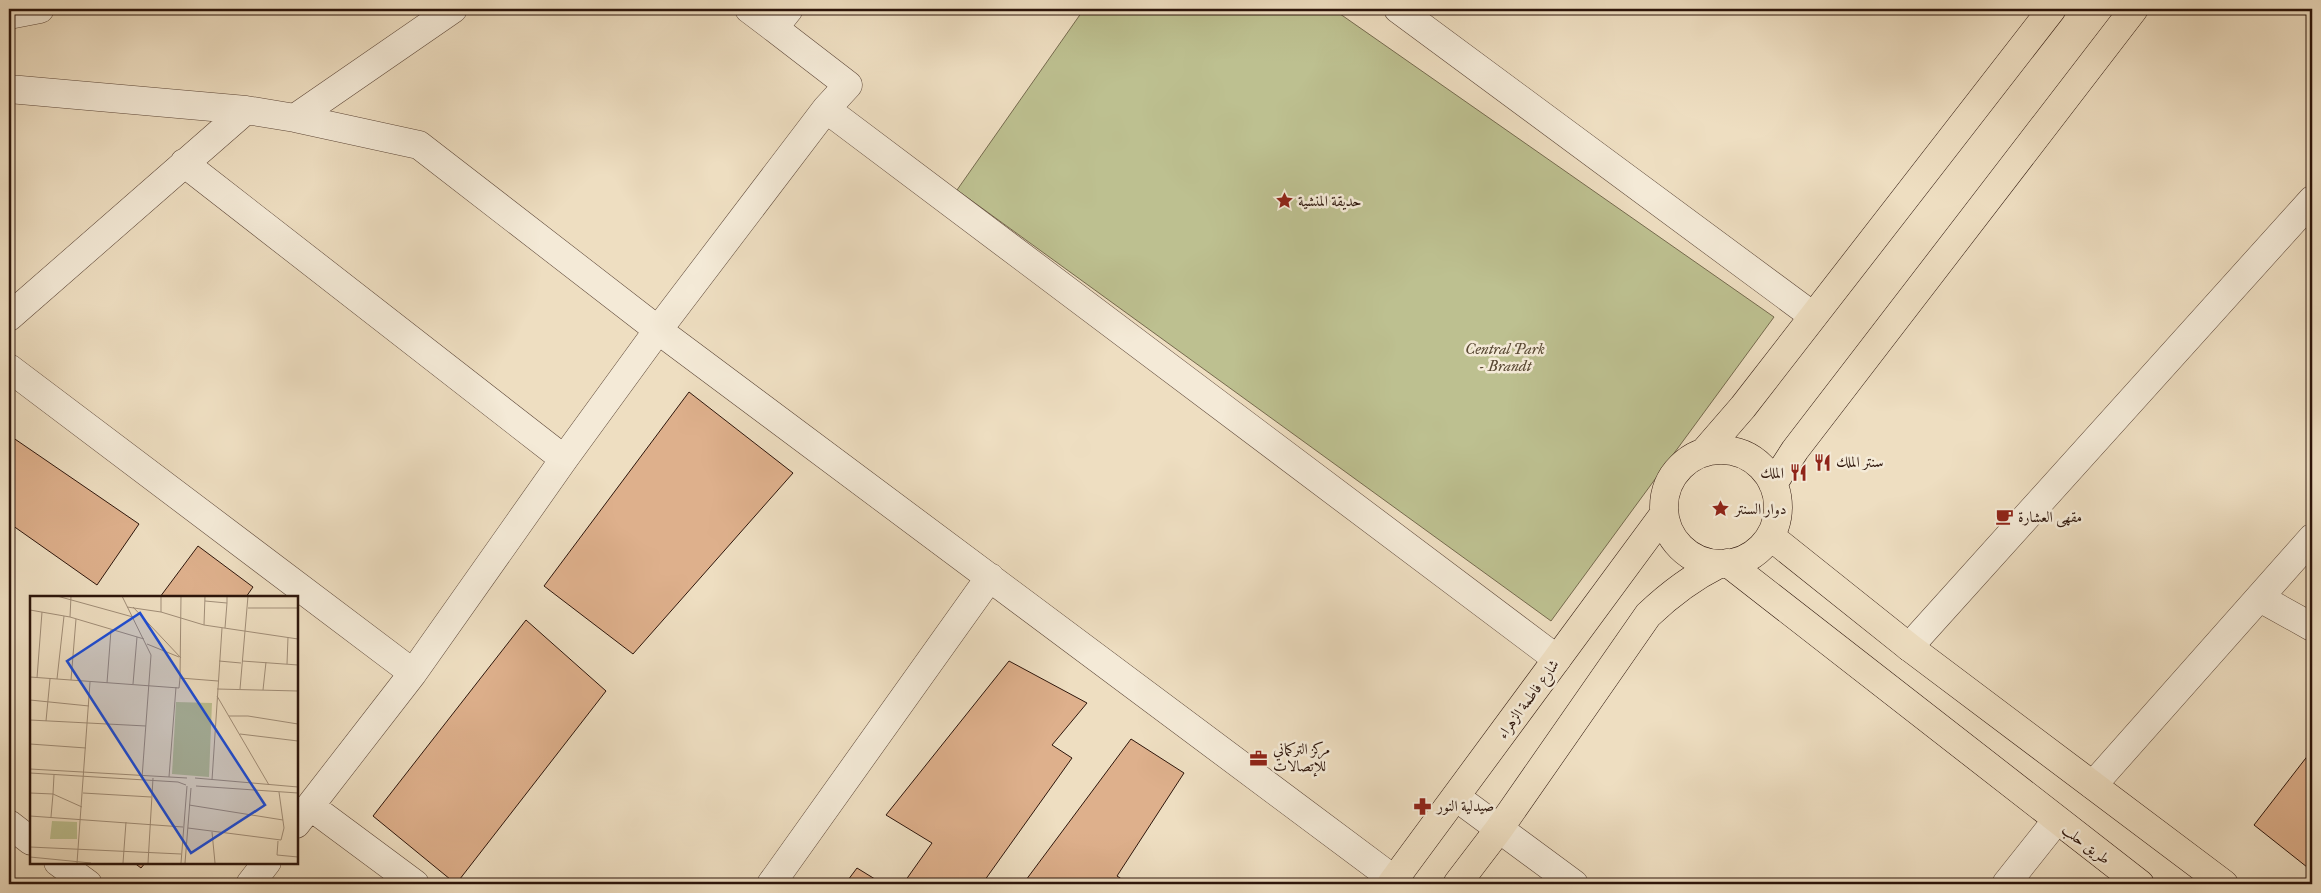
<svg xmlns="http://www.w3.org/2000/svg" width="2321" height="893" font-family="'IM FELL Great Primer',Amiri,serif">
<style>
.green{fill:#bdc090;stroke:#756a4e}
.building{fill:#deb08c;stroke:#2d150b}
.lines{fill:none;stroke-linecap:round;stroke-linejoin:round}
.minor-casing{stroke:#5d4738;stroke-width:29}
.major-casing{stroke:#2d150b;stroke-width:29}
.minor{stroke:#f4ead7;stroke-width:28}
.major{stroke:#eedec1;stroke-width:28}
.labels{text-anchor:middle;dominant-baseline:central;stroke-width:5;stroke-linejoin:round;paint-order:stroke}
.poi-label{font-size:15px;fill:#2d150b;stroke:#f4ead7;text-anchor:start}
.park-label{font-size:15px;font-style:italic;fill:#584833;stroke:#f4ead7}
.street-label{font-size:15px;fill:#2d150b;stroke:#f4ead7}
.inset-road{fill:none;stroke:#a18e78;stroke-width:1}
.view{fill:#1d4ed8;fill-opacity:0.15;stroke:#1d4ed8;stroke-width:2.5}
.inset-edge{fill:none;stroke:#2d150b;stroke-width:2.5}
</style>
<rect width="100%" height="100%" fill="#eedec1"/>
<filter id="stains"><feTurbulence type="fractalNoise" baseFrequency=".004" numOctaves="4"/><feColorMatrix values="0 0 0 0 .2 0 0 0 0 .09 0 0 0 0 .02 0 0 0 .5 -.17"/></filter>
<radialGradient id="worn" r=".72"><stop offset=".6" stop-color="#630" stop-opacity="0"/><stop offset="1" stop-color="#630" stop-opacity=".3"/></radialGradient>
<path class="green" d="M1084 9H1333L1774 317 1551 621 957 190Z"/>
<path class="building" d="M689 392 793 473 633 654 544 586Z
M9 435 139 524 97 585 9 523Z
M198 546 253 587 246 597H160Z
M526 620 606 691 456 884 373 816Z
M1009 661 1087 703 1052 745 1072 758 982 884H903L932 843 886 815Z
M1131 739 1184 773 1117 876 1129 884H1023Z
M2309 754 2312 756V871L2254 825Z
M133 862H146L141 868Z
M857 868 883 884H845Z"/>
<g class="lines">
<defs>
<path id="minor" d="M749 9 774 28
M1398 9 1813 316
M9 15 40 9
M9 89 246 110 295 118 419 145 658 330 1400 884
M826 109 1557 659
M295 118 453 9
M184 163 564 459
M9 317 246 110
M9 368 413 673
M2260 598 2312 627
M1909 647 2312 200
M2093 785 2312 538
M1456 797 1574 884
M310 806 415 884
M9 824 31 841
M296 824 413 673 564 459 658 330 826 109 848 85 774 28 789 9
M58 862 88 884
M250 884 267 862
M771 884 990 577
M2006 884 2056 821"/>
<path id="major" d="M1664 507a57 57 0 1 1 114 0a57 57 0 1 1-114 0Z
M1704 452 1743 407 2052 9
M1773 484 1795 450 2134 9
M1770 536 1909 647 2224 884
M1728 563 2140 884
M1391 884 1664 514
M1457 884 1499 829 1648 615C1670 594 1691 578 1719 564"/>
</defs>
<use href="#minor" class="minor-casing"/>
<use href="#major" class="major-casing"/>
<use href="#minor" class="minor"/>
<use href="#major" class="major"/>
</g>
<defs>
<symbol id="sight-bare" viewBox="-9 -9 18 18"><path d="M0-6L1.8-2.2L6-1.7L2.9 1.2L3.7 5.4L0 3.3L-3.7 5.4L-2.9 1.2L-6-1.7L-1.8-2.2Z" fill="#8f2418" stroke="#f4ead7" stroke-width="2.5" paint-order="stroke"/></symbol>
<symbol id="restaurant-bare" viewBox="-9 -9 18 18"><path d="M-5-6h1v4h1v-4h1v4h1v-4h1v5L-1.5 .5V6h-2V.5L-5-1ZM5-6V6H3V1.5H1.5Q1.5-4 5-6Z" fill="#8f2418" stroke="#f4ead7" stroke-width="2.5" paint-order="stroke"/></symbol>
<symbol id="cafe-bare" viewBox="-9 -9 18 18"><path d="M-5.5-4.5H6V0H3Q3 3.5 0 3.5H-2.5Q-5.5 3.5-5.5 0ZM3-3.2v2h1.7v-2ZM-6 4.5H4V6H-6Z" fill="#8f2418" stroke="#f4ead7" stroke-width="2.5" paint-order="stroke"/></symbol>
<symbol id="office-bare" viewBox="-9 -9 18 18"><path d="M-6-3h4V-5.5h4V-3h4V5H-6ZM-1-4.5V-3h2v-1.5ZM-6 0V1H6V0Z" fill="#8f2418" stroke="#f4ead7" stroke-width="2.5" paint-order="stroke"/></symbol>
<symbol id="pharmacy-bare" viewBox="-9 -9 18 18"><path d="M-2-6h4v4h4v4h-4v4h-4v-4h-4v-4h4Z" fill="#8f2418" stroke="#f4ead7" stroke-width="2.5" paint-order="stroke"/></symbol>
</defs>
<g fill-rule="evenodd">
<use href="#sight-bare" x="1272" y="188" width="25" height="25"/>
<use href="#restaurant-bare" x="1810" y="450" width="25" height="25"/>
<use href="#restaurant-bare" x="1786" y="460" width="25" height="25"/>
<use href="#sight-bare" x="1708" y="496" width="25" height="25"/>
<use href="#cafe-bare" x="1992" y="504" width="25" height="25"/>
<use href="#office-bare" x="1246" y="746" width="25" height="25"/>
<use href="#pharmacy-bare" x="1410" y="794" width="25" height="25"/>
</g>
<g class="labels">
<g class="poi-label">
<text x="1298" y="201">حديقة المنشية</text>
<text x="1836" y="462">سنتر الملك</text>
<text x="1784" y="473" text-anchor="end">الملك</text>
<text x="1735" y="509">دوار السنتر</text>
<text x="2018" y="517">مقهى العشارة</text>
<text x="1273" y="749">مركز التركماني<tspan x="1273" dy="17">للإتصالات</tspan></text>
<text x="1437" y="806">صيدلية النور</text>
</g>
<g class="park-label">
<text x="1505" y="349">Central Park<tspan x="1505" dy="17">- Brandt</tspan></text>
</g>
<g class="street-label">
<text transform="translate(1528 699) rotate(-54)">شارع فاطمة الزهراء</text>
<text transform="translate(2086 844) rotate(37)">طريق حلب</text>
</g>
</g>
<g transform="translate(30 596)">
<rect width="268" height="268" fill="#eedec1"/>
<path d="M146 106 182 107 179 181 142 178ZM22 225 47 226V243H20Z" fill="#bdc090"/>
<path class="inset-road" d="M27 0 103 21M92 0 121 59 112 182M175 5 197 7V0M97 11 131 16 174 29 268 43M103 11 151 62M218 12H268M0 14 40 21 114 43M131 16V0M40 21 41 0M174 29 175 0M195 32 197 7M117 48 149 61M189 65 211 67M212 65 268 69M257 68 258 41M0 81 149 92 150 82 188 85M7 82 12 16M150 82 151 0M27 83 34 20M41 84 46 23M77 87 81 34M103 88 107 41M187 93 268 95M210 93 218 0M233 94 236 66M187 100 239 189M0 104 59 110M199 120H218L268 128M0 124 116 130M16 125 20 83M210 138 268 145M0 148 56 152M0 173 157 182M0 177 148 186 156 189M139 181 146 91M165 182 268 191M182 184 192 32M166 190 268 197M0 197 23 198 24 179M53 197 121 201M159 209 253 224M0 220 153 231M21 221 23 198 52 211M158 232 251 244 254 232 249 196M182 236 185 267M248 245 247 259 268 261M0 251 151 258M0 261 61 267M47 267 60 86M93 267 96 226M118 267 123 182M151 267 157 190M155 267 161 192"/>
<path class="view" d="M110 17 235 209 161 257 37 65Z"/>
<rect width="268" height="268" class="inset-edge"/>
</g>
<rect width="2321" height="893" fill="none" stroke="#eedec1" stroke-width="30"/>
<rect x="10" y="10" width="2301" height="873" fill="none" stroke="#2d150b" stroke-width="2.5"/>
<rect x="15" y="15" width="2291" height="863" fill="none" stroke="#2d150b"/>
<rect width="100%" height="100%" filter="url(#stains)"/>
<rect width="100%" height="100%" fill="url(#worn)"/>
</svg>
